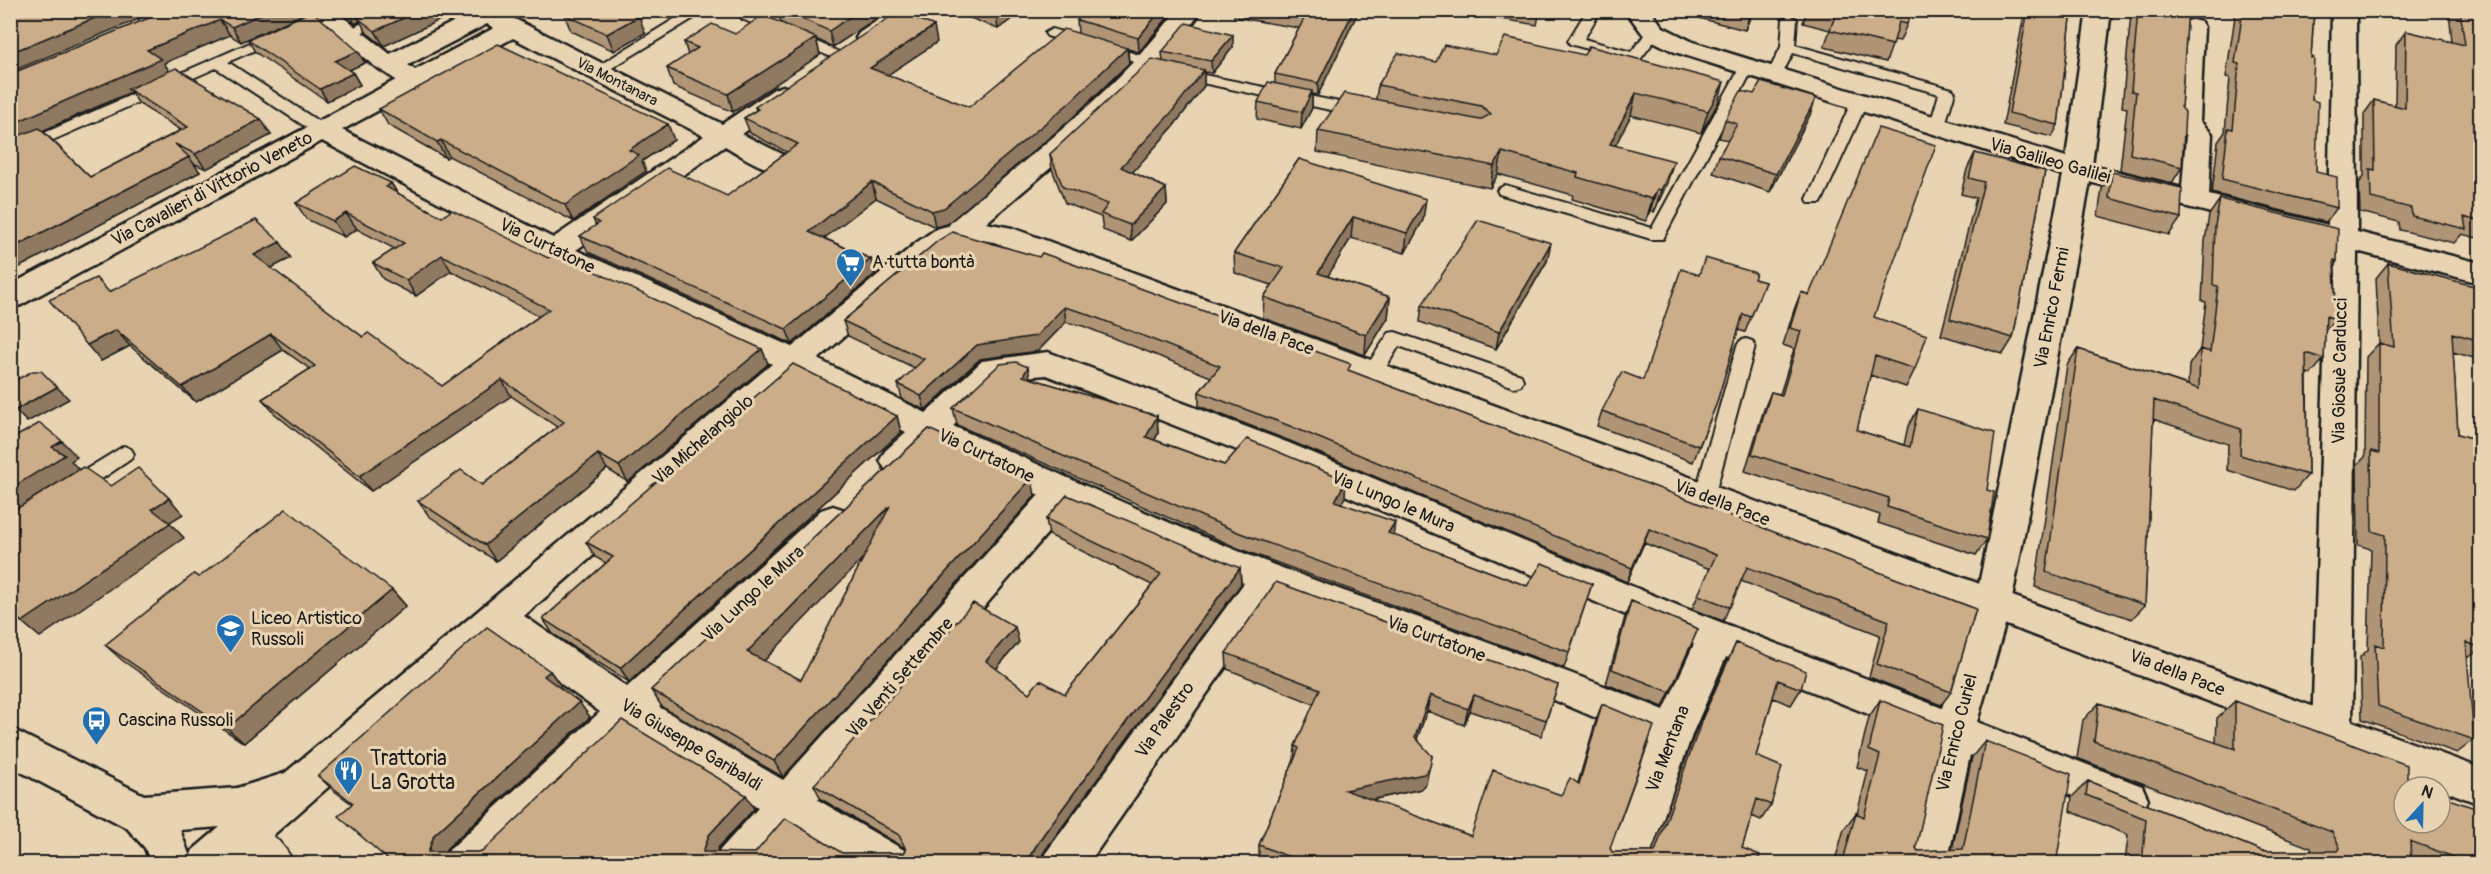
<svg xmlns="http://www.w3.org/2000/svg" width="2491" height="874" font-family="Pangolin,sans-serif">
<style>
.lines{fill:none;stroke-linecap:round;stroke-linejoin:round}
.service-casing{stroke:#1c1c1c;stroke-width:4}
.pedestrian-casing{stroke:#1c1c1c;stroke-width:4}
.minor-casing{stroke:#1c1c1c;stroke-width:5}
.secondary-casing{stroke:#1c1c1c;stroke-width:5}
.service{fill:#e8d4b2;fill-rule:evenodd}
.pedestrian{fill:#e8d4b2;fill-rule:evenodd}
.minor{fill:#e8d4b2;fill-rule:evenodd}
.secondary{fill:#e8d4b2;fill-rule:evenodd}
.wall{fill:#af9576;stroke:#1c1c1c;stroke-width:1.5;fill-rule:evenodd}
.shaded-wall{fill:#8f7960;stroke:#1c1c1c;stroke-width:1.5}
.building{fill:#ccad89;stroke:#1c1c1c;stroke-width:1.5;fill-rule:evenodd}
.labels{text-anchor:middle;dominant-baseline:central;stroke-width:6;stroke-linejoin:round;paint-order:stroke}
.far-street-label{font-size:15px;fill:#1c1c1c;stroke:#e8d4b2}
.street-label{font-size:18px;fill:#1c1c1c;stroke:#e8d4b2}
.poi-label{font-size:18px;fill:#1c1c1c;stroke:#e8d4b2;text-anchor:start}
.near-poi-label{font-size:21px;fill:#1c1c1c;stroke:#e8d4b2;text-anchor:start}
</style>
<rect width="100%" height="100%" fill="#e8d4b2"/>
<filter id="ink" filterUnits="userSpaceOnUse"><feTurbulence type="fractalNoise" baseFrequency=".0167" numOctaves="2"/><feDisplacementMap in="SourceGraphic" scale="12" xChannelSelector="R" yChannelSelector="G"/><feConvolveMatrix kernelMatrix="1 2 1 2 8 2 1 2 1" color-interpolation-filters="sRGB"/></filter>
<g filter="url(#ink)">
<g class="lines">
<defs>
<path id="service" d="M387 10H407L353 37 348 38 341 34Z
M689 10H707L602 74 597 75 590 71Z
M745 10H762L757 15 848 56 846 59H836L742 19 740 16Z
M1587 10H1601L1584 39 1631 52 1649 29 1654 28 1661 32 1639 61 1634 62 1570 44 1568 41Z
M1790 15 1797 19 1795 45 1952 89 1955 92 1943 131 1937 133 1929 128 1939 94 1793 53 1780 78H1770L1767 75 1781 47 1783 19Z
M1052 29 1153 59 1155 62 1148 66 1047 36 1045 33Z
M277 31 284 35 282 38 228 62 327 127 329 130 327 133H315L216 68 10 159V148Z
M1747 63 1754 67 1663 239H1651L1499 194 1497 190 1505 185 1652 228 1740 67Z
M1179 70 1359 106 1367 111 1359 116 1174 77 1172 74Z
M1859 98 1867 103 1823 199 1821 203H1809L1807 199 1851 103Z
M1395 332 1521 375 1523 380 1521 385 1514 387 1399 346 1380 377H1366L1364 372 1366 367 1389 333Z
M1746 339 1752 341 1755 346 1714 497 1711 503 1704 505 1697 503 1694 497 1737 346 1740 341Z
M124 446 131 449 134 454 131 459 78 495 71 497 64 495 61 489 64 483Z"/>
<path id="pedestrian" d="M244 817C264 825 285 843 294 864H247L231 848 225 835 231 822Z"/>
<path id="minor" d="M306 10H334L390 54 477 10H497L722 124 774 89 783 86 792 89 796 94 792 99 742 134 788 157 792 163 788 169C766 175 743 156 725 146L576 250 805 353 926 413 982 361 1048 352 1289 443 1679 606 1942 708 1975 604 2063 175 1675 52 1645 37 1625 10H1650L1663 27 1693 42 2066 157 2087 10H2111L2092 165 2182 188 2186 136 2174 123 2180 27 2183 22 2192 20 2201 22 2204 27 2200 121 2212 134 2209 195 2328 225 2332 10H2356L2357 232 2480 263V283L2357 251 2352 731 2346 743 2332 749 2318 743 2312 731 2328 243 2090 182 2011 604 1977 722 2142 786 2148 799 2142 812 2128 818 1970 755 1947 864H1905L1933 740 1726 657 1693 732 1647 864H1605L1650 741 1538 693 1275 596 1088 864H1042L1048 850 1244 583 1069 508 818 800 904 850 910 864H850L792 829 763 864H714L720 850 758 808 632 732 494 864H443L449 850 600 712 485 629 480 618 485 607 498 603 511 607 627 687 821 510 833 506 845 510 850 520 845 530 659 707 783 780 1039 495 933 445C918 460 908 476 885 469L880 460 885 451 906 432 783 369 544 258 322 141 21 305 10 308V285L396 80 373 65ZM487 24 494 28 415 70 408 65ZM513 38 704 136 553 238 342 130ZM1046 375 1265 461 1694 644 1664 710C1538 658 1409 616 1282 568 1170 526 1062 475 953 426L1002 379Z
M893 10H922L877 43 868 45 859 43 856 38 859 33Z
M1177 10H1202C1140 100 1052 165 971 236L961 238 951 236 947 229 951 222C1030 155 1114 94 1177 10Z"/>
<path id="secondary" d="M970 220 1012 228 2480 768V804L994 242C954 233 939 255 911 278L240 864H151L145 848 127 828 10 766V728L144 795 237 788 285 773 916 243 936 229ZM220 827 193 850 190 857 180 830Z"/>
</defs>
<use href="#service" class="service-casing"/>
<use href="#pedestrian" class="pedestrian-casing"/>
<use href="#minor" class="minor-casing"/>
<use href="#secondary" class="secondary-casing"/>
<use href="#service" class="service"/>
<use href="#pedestrian" class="pedestrian"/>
<use href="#minor" class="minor"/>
<use href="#secondary" class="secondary"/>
</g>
<path class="wall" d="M169 10H305L306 13 241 42 230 35 164 63 169 71 271 135 206 169 193 163 200 172 10 272V74ZM131 92 139 104 181 130 90 177 43 131Z
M338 10H437L442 19 384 46 367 33 360 21 355 24Z
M777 10H879L880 16 833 47 816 39 820 55 733 112 673 86 667 68 688 55 684 42 735 34 781 23Z
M960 10H1024L998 29 960 14Z
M1174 10 1139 52 1128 49 1129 63 1069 121 947 224 935 227 876 198 824 238 871 259 875 274 792 344 588 252 580 236 596 226 593 219 727 196 787 152 750 133 744 118 756 110 755 107 937 42 887 75 969 107 1078 33 1077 20Z
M1234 10H1359L1318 95 1312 94V108L1301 129 1257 119 1258 102 1275 83V74L1299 28 1234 17Z
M1446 10H1540L1537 25Z
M1701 10H1753L1745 30 1699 18Z
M1807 10H1911L1907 24 1900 41 1894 40 1886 62 1824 47 1830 30 1803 23Z
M2025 10H2072L2058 125 2052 137 2003 125Z
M2133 10H2188L2181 107 2182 167 2172 183 2120 170 2127 108 2122 107 2131 14Z
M2236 10H2314L2311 58 2312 100 2316 172 2337 208 2326 222 2212 193 2218 142 2225 132 2230 78 2226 77Z
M2449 10H2481V239L2462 234 2454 243 2400 230 2399 222 2360 212 2359 183 2364 176V114L2374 100 2395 106 2396 45 2406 31 2452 42Z
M564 14 645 33 614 51 571 31Z
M248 40 358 51 365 63 349 70 353 73 360 85 327 101 255 52Z
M1233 47 1212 73 1204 72V86L1172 128 1132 172 1166 188 1167 204 1131 241 1103 230 1101 217 1065 203 1052 169 1050 154 1163 62 1162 52Z
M1436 62 1718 103 1701 133 1631 115 1615 145 1667 183 1654 212 1650 211 1646 221 1572 199 1573 195 1498 174 1490 188 1317 152 1318 131 1376 99 1378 85Z
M379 109 674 140 642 161 646 171 573 221 449 156 446 158 388 125Z
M1810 115 1770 192 1713 173 1719 156 1728 140 1719 138 1725 120Z
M1975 153 2045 171 2013 338 2003 354 1941 335 1976 198 1961 194 1967 169Z
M1299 159 1423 220 1405 253 1351 238 1327 276 1390 297 1388 318 1365 355 1263 318 1264 297 1272 285 1235 273 1234 253Z
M2112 172 2181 218 2169 235 2098 216 2102 189Z
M391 183 397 193 442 217 548 258 762 349 768 364 628 482 607 469 496 561 429 516 418 501 482 485 557 427 511 396 371 491 275 414 262 399 310 369 283 350 196 402 130 346 101 361 109 292 291 258 271 268 363 337 442 386 539 316 451 271 416 296 383 279 373 263 395 249 357 229 344 237 306 219 296 203Z
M2220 199 2337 261 2335 265 2336 319 2325 331 2324 359 2311 374 2307 373 2308 475 2294 491 2227 470 2228 444 2153 419 2145 605 2132 619 2035 587 2067 365 2078 349 2188 385 2189 365 2200 349 2206 302 2202 301 2205 241 2209 215Z
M939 240 1350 371 1976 609 1951 692 1941 705 1869 677 1880 635 1741 581 1723 621 1692 609 1710 569 1644 543 1627 582 1290 441 1199 406V392L1211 377 1083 326 1066 322 1038 351 980 359 925 410 902 399 898 384 915 368 848 336 843 321Z
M1547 261 1496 349 1420 322 1422 305Z
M2388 263 2481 288V360L2453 352 2458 434 2481 441V551L2478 550 2479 565 2476 569 2481 648 2467 659 2474 740 2457 753 2362 719 2360 657 2368 650 2371 549 2358 545 2357 465 2365 457 2366 357 2379 343 2376 278Z
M1699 275 1754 279 1765 282 1745 332 1738 330 1716 405 1693 462 1597 426 1602 411 1643 380Z
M1801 292 1874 317 1915 369 1906 387 1870 375 1857 430 1904 445 1908 426 1918 409 1987 490V539L1976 555 1878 523 1880 515 1745 471 1764 409 1771 392 1780 394 1794 349 1783 345 1794 310Z
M1030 378 1157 416 1158 433 1155 440 1224 465 1345 497 1341 503 1393 535 1527 586 1592 584 1564 668 1240 549 957 425 953 408Z
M897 416 901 432 629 682 553 634 543 619 606 563 595 557 586 542Z
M929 429 1035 496 783 777 662 707 651 690ZM864 557 801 680 764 661 807 615Z
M1046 519 1240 568 1241 584 1046 849 1037 864H393L352 804 333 790 318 776 550 671 561 686 559 687 590 717 447 848 446 852H482L746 795 754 809 718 848 717 853H904L906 850 905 848 821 799 814 785 1019 642 996 669 1029 693 1065 694 1152 585 1049 535Z
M392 590 406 606 244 743 123 661 105 645Z
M1631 601 1698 629 1663 707 1606 684 1625 617Z
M1736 643 1801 689 1791 705 1773 698 1756 756 1771 805 1761 820 1752 816 1742 848 1757 864H1269L1259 859V845L1294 760 1295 746 1314 704 1227 669 1226 653 1558 685 1541 736 1470 711 1464 725 1427 711 1417 739 1426 783 1421 789 1371 800 1471 836 1561 795 1578 783 1596 720 1602 704 1610 848 1612 852H1652L1695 733Z
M1880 700 1916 848 1918 851 1952 850 1972 757 1985 741 2056 864H1834L1844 829 1856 813 1857 814 1868 771 1857 767 1869 717Z
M2235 701 2407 785 2481 864H2125L2128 835 2070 811 2072 797 2088 781 2262 851H2312L2311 848 2077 758 2083 720 2099 703 2216 743 2217 718Z"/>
<path class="shaded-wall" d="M114 10H161L10 72V53Z
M270 10H305L306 13 241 42 232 27Z
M348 10H381L358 18 360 21 355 24Z
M421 10H437L442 19 384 46 375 31Z
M860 10H879L880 16 833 47 829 31Z
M1002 10H1024L998 29 996 14Z
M1161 10H1174L1139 52 1138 38Z
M1354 10H1359L1318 95V83Z
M1751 10H1753L1745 30Z
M639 16 645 33 614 51 607 34Z
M220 20 230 35 164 63 171 74 128 89 131 92 10 145V125L147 50Z
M934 26 937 42 874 84 870 68Z
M1233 35V47L1212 73 1211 61Z
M816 38 820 55 733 112 728 94Z
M1127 48 1129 63 1069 121 947 224 935 227 932 211Z
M358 51 365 63 342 73 335 61Z
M1204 70V86L1172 128 1123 183 1121 167Z
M353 73 360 85 327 101 320 89Z
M1724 82 1718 103 1701 133 1708 111Z
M1312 91V108L1301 129 1302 112Z
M1636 93 1631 115 1605 166 1610 144Z
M1816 98 1810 115 1770 192 1776 174Z
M261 119 271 135 206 169 195 154Z
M668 124 674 140 642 161 646 171 573 221 565 205 629 150Z
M441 140 449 156 446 158 437 142Z
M1502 152 1498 174 1490 188 1494 166Z
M189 157 200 172 10 272V249Z
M1674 161 1667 183 1654 212 1661 190Z
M872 182 876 198 813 247 809 232Z
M391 183 401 199 386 187Z
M1166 188 1167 204 1131 241 1130 225Z
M1657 189 1650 211 1646 221 1652 199Z
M1426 199 1423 220 1405 253 1407 233Z
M346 213 357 229 344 237 333 221Z
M1353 217 1351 238 1317 294 1318 273Z
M280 242 291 258 265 271 254 255Z
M1551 243 1547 261 1496 349 1499 332Z
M442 255 451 271 416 296 406 280Z
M871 259 875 274 792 344 786 329Z
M1390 297 1388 318 1365 355 1366 335Z
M1064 307 1066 322 1038 351 980 359 925 410 921 396 977 345Z
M116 330 130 346 101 361 87 345Z
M271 334 283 350 196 402 182 387Z
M762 349 768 364 628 482 619 466Z
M1028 367 1031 384 1023 376Z
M502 380 511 396 371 491 359 476Z
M57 387 69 399 27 422 15 410Z
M897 416 901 432 629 682 620 668Z
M1157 416 1158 433 1148 454 1146 437Z
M62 441 77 457 71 461 80 471 10 515V489L52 447Z
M598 454 607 469 496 561 485 545Z
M1032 478 1035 496 783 777 774 761Z
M1346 480 1345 497 1333 518 1335 501Z
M169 498 183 514 167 524 152 509Z
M890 506 896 524 756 669 747 652Z
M1395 522 1393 538 1388 533Z
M170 523 184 538 40 637 22 622Z
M1649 529 1644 543 1627 582 1632 568Z
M1240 568 1241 584 1046 849 1037 864H1027L1026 862 1043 835Z
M392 590 406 606 244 743 227 728Z
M10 611 22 620 10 628Z
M1015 627 1019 642 990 676 986 661Z
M550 671 561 686 555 691 544 676Z
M1430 695 1427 711 1412 753 1415 737Z
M1474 695 1470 711 1464 725 1468 709Z
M579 702 590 717 447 848 442 864 428 852 434 835Z
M1432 756 1426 783 1421 789 1343 806 1345 790Z
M746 795 754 809 718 848 713 864 703 852 709 835Z"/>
<path class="building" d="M10 10H114L10 53Z
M169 10H270L232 27 220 20 147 50 161 59 10 125V74Z
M373 10H421L375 31 358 18Z
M564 10H626L639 16 607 34 564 14Z
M783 10H860L829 31Z
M986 10H1002L996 14Z
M1086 10H1161L1138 38 1077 20Z
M1267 10H1354L1318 83 1275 74 1305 17Z
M1521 10H1540L1539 13Z
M1827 10H1911L1907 24 1899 22 1893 45 1830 30 1836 13Z
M2028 10H2072L2058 125 2009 113Z
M2138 10H2188L2181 107 2185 112 2182 167 2130 154 2136 92 2131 91Z
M2243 10H2314L2311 58H2314L2312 100 2318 102 2316 172 2337 177V208L2222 179 2228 128 2233 129 2239 64 2235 63Z
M2460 10H2481V222L2464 217 2466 229 2412 216 2411 208 2371 198 2370 169 2375 170 2374 100 2405 108 2406 31 2465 45Z
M312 11 358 51 335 61 353 73 320 89 248 40Z
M899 11 934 26 870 68 969 107 1064 29 1127 48 1067 105 944 208 932 211 872 182 809 232 871 259 786 329 580 236 599 223 593 219 667 168 727 196 798 144 744 118 758 109 755 107Z
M763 15 816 38 728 94 667 68 698 48 684 42 712 24 735 34Z
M1186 23 1233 35 1211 61 1162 52Z
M1505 37 1584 55 1589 46 1724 82 1708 111 1636 93 1610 144 1674 161 1661 190 1657 189 1652 199 1577 177 1578 173 1502 152 1494 166 1318 131 1344 93 1480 120 1491 114 1481 106 1378 85 1398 53 1436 62 1444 45 1496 55Z
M498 44 668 124 629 150 639 155 565 205 441 140 437 142 379 109Z
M1152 59 1204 70 1171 113 1121 167 1166 188 1130 225 1101 214 1108 204 1063 187 1050 154Z
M176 68 261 119 195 154 175 144 189 157 10 249V139L39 128 90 177 188 127 128 89Z
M1268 82 1312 91 1302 112 1258 102Z
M1761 82 1816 98 1776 174 1719 156 1737 124 1725 120 1741 91 1754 94Z
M1878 128 1936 145 1874 317 1927 335 1915 369 1875 356 1857 430 1910 447 1918 409 1995 433 1987 490 1994 492 1987 539 1887 507 1889 498 1752 454 1771 392 1782 395 1801 331 1790 328 1801 292 1809 295Z
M1975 153 2045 171 2013 338 1950 319 1984 182 1969 178Z
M1299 159 1426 199 1407 233 1353 217 1318 273 1390 297 1366 335 1264 297 1284 268 1234 253Z
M355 166 391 183 386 187 442 217 452 210 548 258 555 253 762 349 619 466 598 454 485 545 418 501 461 470 482 485 564 422 502 380 359 476 262 399 315 366 271 334 182 387 116 330 87 345 49 300 96 278 109 292 256 220 280 242 254 255 363 337 368 333 442 386 549 309 442 255 406 280 373 263 404 243 346 213 333 221 296 203Z
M2112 172 2182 188 2181 218 2109 198Z
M2220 199 2338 229 2337 261 2334 260 2336 319 2326 316 2324 359 2306 353 2308 475 2240 455 2241 429 2154 400 2145 605 2046 572 2078 349 2199 389 2200 349 2210 352 2218 286 2213 285 2215 225Z
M1478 220 1551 243 1499 332 1422 305Z
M952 232 1039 257 1042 253 1351 364 1348 370 1976 609 1951 692 1877 664 1889 621 1747 567 1730 607 1698 595 1716 555 1649 529 1632 568 1290 426 1199 392 1220 366 1082 312 1064 307 1036 336 977 345 921 396 898 384 924 359 843 321 939 240Z
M1705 258 1756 273 1754 279 1765 282 1751 317 1743 314 1716 405 1699 446 1602 411 1622 372 1643 380 1681 269 1699 275Z
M2388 263 2481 288V341L2452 333 2458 434 2481 441V532L2476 531 2479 565 2475 564 2481 648 2466 642 2474 740 2378 706 2375 644 2384 647 2385 535 2372 531 2371 451 2379 453V343L2394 347Z
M1016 362 1028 367 1023 376 1157 416 1146 437 1224 465 1247 439 1346 480 1335 501 1395 522 1388 533 1527 586 1542 563 1592 584 1569 652 1240 533 953 408 1000 364Z
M793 364 897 416 620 668 543 619 613 557 586 542Z
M33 371H41L57 387 15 410 10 405V383Z
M40 423 62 441 52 447 65 455 10 489V440Z
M929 429 1032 478 774 761 651 690ZM890 506 801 680 747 652Z
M83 467 111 486 138 468 169 498 152 509 170 523 22 622 10 611V513Z
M1067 495 1240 568 1043 835 1026 862 1028 864H393L338 816 353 803 318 776 487 627 550 671 544 676 579 702 434 835 428 852H482L622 720 746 795 709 835 703 852 755 853 785 818 842 853H904L906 850 899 835 814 785 973 603 1015 627 986 661 1029 693 1040 680 1065 694 1161 574 1046 519Z
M286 509 392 590 227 728 105 645 194 574 199 577Z
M1276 582 1558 685 1546 720 1474 695 1468 709 1430 695 1415 737 1432 756 1430 767 1424 774 1345 790 1471 836 1493 770 1561 795 1570 778 1579 784 1602 704 1654 726 1610 848 1612 852H1655L1703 717 1736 643 1806 671 1801 689 1778 680 1756 756 1782 767 1771 805 1757 799 1742 848 1760 855 1757 864H1307L1259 845 1299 748 1295 746 1320 689 1226 653Z
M1631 601 1698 629 1670 692 1612 669Z
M1880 700 1943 725 1916 848 1918 851 1963 849 1985 741 2071 774 2056 864H1842L1856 813 1864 817 1880 755 1869 750Z
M2235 701 2407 765V785L2413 787H2404V823H2440V796L2481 810V864H2473L2410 841 2411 864H2142L2146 819 2086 795 2088 781 2262 851H2338L2340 848 2332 832 2094 741 2099 703 2235 749Z"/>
</g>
<defs>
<symbol id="supermarket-pin" viewBox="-11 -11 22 30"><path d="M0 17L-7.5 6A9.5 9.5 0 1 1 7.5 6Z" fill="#1f6fb2" stroke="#e8d4b2"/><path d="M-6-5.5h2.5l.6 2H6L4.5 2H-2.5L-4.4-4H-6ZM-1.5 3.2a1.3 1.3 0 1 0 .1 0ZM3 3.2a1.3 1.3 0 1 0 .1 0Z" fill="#fff"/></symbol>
<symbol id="school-pin" viewBox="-11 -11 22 30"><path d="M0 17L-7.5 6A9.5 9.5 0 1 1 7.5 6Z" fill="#1f6fb2" stroke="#e8d4b2"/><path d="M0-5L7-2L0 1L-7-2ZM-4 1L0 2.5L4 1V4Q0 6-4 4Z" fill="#fff"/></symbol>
<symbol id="bus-pin" viewBox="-11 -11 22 30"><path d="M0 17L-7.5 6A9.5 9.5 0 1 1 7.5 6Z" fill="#1f6fb2" stroke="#e8d4b2"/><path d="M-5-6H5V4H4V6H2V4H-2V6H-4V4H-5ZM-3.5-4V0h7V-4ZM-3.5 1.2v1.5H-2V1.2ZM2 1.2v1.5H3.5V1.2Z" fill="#fff"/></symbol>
<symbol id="restaurant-pin" viewBox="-11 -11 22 30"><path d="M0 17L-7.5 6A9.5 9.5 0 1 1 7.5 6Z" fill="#1f6fb2" stroke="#e8d4b2"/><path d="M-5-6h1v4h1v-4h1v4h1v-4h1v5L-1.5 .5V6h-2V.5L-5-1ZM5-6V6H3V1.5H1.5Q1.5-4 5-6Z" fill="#fff"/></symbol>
</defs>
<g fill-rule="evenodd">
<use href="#supermarket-pin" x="834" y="246" width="33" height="45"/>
<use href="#school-pin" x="214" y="612" width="33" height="45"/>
<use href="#bus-pin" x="80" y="704" width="33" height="45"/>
<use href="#restaurant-pin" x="332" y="754" width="33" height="45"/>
</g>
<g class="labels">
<g class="far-street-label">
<text transform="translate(617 82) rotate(27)">Via Montanara</text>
</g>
<g class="street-label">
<text transform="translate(2050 161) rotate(16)">Via Galileo Galilei</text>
<text transform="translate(212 189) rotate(-28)">Via Cavalieri di Vittorio Veneto</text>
<text transform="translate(547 246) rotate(26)">Via Curtatone</text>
<text transform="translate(2052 308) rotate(-79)">Via Enrico Fermi</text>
<text transform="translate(1266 333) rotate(20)">Via della Pace</text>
<text transform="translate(2340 371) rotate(-89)">Via Giosuè Carducci</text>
<text transform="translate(703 440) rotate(-41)">Via Michelangiolo</text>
<text transform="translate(986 456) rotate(25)">Via Curtatone</text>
<text transform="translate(1393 502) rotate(23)">Via Lungo le Mura</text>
<text transform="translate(1722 503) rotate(21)">Via della Pace</text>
<text transform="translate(753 594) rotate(-43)">Via Lungo le Mura</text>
<text transform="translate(1436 639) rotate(20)">Via Curtatone</text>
<text transform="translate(2177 673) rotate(21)">Via della Pace</text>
<text transform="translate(900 678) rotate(-49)">Via Venti Settembre</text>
<text transform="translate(1165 720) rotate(-55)">Via Palestro</text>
<text transform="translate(1957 733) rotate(-76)">Via Enrico Curiel</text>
<text transform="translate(691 745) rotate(31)">Via Giuseppe Garibaldi</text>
<text transform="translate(1668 749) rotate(-69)">Via Mentana</text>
</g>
<g class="poi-label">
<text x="872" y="262">A tutta bontà</text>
<text x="251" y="618">Liceo Artistico<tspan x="251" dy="21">Russoli</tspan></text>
<text x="118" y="720">Cascina Russoli</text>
</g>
<g class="near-poi-label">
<text x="370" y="758">Trattoria<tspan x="370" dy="24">La Grotta</tspan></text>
</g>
</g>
<rect width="2491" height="874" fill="none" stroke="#e8d4b2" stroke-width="36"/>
<rect x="18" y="18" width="2455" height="838" fill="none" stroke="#1c1c1c" stroke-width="2" filter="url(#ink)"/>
<g transform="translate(2422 805) rotate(22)"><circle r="28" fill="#e8d4b2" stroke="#968a76" stroke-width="1.5"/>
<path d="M0-4.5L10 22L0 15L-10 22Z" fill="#1f6fb2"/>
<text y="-9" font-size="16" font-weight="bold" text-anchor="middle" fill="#1c1c1c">N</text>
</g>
</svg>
